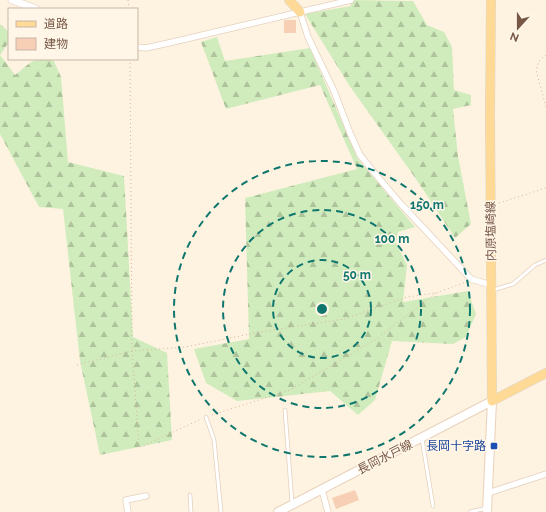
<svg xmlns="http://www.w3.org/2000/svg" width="546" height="512" font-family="Raleway,'Noto Sans JP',sans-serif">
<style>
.forest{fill:url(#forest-firs)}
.building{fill:#f6cfb5}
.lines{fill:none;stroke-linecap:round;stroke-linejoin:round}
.service-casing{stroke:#e5d0be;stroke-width:4.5}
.minor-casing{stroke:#e5d0be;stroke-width:7}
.tertiary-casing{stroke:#e5d0be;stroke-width:8}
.secondary-casing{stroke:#ead1ba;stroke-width:10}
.primary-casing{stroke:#ded7d2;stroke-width:10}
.path{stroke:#dab398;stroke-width:1;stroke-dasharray:1 3;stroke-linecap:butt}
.service{stroke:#fff;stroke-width:3}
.minor{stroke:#fff;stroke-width:5.5}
.tertiary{stroke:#fff;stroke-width:7}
.secondary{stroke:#fff;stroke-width:8}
.primary{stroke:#ffd996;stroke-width:9}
.ring{fill:none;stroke:#0f766e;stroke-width:2;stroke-dasharray:7 5}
.transit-dot{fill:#1a4fb4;stroke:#fff6e8;stroke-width:1.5}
.labels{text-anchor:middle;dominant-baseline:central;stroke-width:3;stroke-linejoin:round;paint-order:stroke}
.street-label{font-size:12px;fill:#775745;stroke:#fff6e8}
.transit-label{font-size:12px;fill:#164399;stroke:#fff6e8;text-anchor:end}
.centre{fill:#0f766e;stroke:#fff6e8;stroke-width:2}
.ring-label{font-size:12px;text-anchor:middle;font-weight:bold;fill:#0f766e;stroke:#fff6e8;stroke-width:3;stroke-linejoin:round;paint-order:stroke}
</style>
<defs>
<pattern id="forest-firs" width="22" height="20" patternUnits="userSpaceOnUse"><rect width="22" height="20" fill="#d0ecbd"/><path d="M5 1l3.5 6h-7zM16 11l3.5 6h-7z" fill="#aec29b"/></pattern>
</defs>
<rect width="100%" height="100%" fill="#fef3e0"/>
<path class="forest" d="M350 0 413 1 427 25 444 32 452 47 454 90 471 95V105L453 109 458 156 471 224 455 238 416 179 349 85 305 14 351 6Z
M0 24 9 32V42L0 55 15 75C28 65 36 53 54 61L61 77 68 162 124 176 133 337 167 353 172 440 100 455 80 361 63 209 39 207 0 134Z
M217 37 225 61 310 48 358 159 415 227 398 232 396 243 407 265 403 302 468 291 476 314 466 337 453 344 392 341 375 400 358 415 330 391 237 401 206 383 194 349 249 339 245 198 357 169 320 85 226 109 201 42Z"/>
<path class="building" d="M284 20H296V33H284Z
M355 490 359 500 336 509 332 498Z"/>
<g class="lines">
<defs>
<path id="service" d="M493 290 513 284 535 265 546 260
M285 410 292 503
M206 417 214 440 221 512
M422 439 433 506
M190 495 191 512
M470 512 487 508"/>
<path id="minor" d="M300 12 308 37 334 91 350 133 360 155 372 170 400 203 471 279 491 285
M137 47 146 48 173 42 351 0
M322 490 328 512
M488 493 546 474
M128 512 126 500 146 496"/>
<path id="tertiary" d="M12 0 36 9"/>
<path id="secondary" d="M278 512 492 401 487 512"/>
<path id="primary" d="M289 0 300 12
M491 0 490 114 492 401 546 373"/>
</defs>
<use href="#service" class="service-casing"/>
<use href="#minor" class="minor-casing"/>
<use href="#tertiary" class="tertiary-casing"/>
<use href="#secondary" class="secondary-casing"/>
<use href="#primary" class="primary-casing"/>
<path class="path" d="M128 0 129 9
M546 55 539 61 536 70 546 107
M130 59 132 351 139 444 141 447 201 419
M499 203 546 188
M77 365 132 351 185 347 260 332 344 319 407 297 436 293 466 282
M212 415 290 390 375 340 436 293"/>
<use href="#service" class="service"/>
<use href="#minor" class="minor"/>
<use href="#tertiary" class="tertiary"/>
<use href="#secondary" class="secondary"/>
<use href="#primary" class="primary"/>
</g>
<g class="ring">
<circle cx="322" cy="309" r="49"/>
<circle cx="322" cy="309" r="99"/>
<circle cx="322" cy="309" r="148"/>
</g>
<rect class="transit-dot" x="490" y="442" width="8" height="8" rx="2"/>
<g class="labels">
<g class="street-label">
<text transform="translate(491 231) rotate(-91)">内原塩崎線</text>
<text transform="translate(385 457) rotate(-27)">長岡水戸線</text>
</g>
<g class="transit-label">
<text x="486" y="446">長岡十字路</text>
</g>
</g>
<circle cx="322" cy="309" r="6" class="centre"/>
<g class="ring-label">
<text x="427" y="209">150 m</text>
<text x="392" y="243">100 m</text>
<text x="357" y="279">50 m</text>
</g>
<rect x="8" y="8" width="130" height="52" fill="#fff6e8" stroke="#c9b6a7"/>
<rect x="16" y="21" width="20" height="6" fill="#ffd996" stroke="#c9b6a7"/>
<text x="44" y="28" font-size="12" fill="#775745">道路</text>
<rect x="16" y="38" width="20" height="12" fill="#f6cfb5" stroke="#c9b6a7"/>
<text x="44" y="48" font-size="12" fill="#775745">建物</text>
<g transform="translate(518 28) rotate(201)" stroke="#fff6e8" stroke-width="3" paint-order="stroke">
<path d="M0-3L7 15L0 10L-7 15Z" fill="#775745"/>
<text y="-6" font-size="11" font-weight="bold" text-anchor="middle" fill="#775745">N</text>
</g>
</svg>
